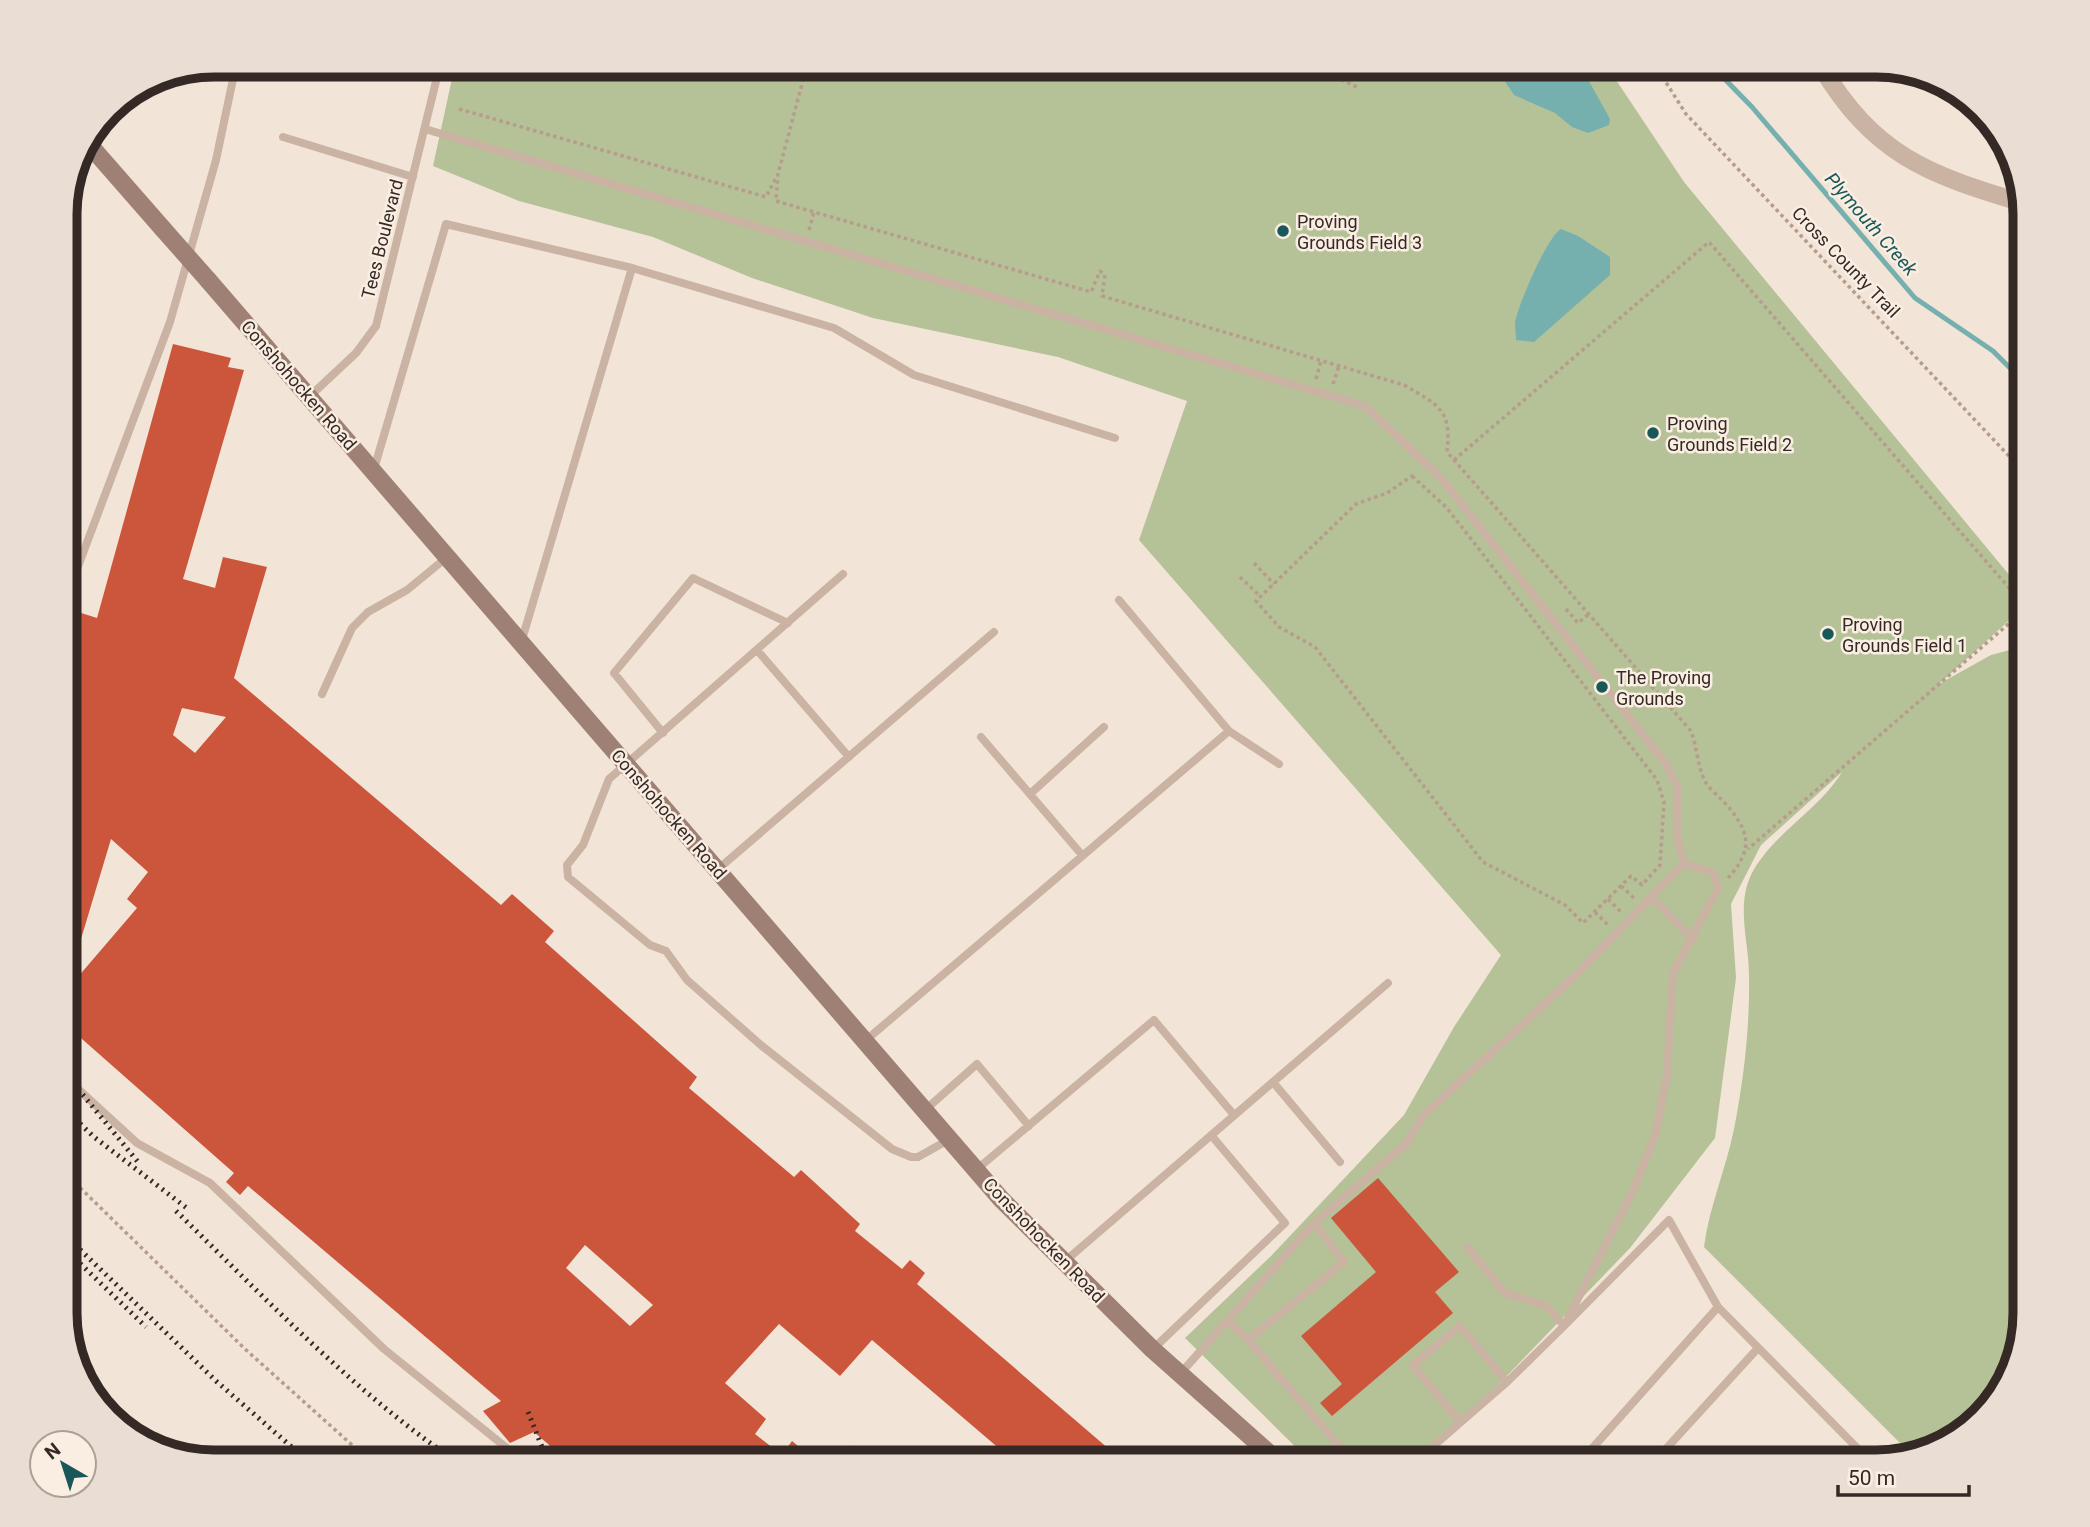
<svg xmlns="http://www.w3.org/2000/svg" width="2090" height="1527" font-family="Roboto,sans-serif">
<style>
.green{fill:#b5c197}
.water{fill:#75b0af}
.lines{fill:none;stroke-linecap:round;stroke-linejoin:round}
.stream{stroke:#75b0af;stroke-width:5}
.building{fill:#cc563b;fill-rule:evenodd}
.path{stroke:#b69c8d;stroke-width:3.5;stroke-dasharray:3.5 3.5;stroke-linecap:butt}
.service{stroke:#cab3a3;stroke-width:8}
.tertiary{stroke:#cab3a3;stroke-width:18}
.secondary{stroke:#9e8174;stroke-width:18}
.rail{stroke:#352925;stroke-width:5;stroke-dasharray:2 5;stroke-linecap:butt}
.secondary-bridge{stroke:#9e8174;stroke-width:18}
.poi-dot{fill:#195758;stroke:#faeee3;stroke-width:2.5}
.labels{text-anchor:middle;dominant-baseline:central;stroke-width:5;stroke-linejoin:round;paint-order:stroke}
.poi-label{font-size:18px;fill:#352925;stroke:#faeee3;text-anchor:start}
.street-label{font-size:18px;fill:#352925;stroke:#faeee3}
.water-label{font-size:19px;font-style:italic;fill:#195758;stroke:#faeee3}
.rim{fill:none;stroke:#352925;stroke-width:9}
</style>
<rect width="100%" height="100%" fill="#f2e4d7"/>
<path class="green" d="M455 65H1606L1684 182 2025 594V606L1939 684 1991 655 2025 646V1313L1995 1403 1942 1447 1924 1451 1907 1450 1704 1247C1709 1207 1726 1169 1734 1129 1744 1079 1750 1025 1749 975 1749 942 1736 907 1751 875 1771 835 1819 810 1842 772L1761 845 1731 904 1736 978 1715 1138 1630 1248 1424 1462H1311L1185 1338 1271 1256 1404 1115 1454 1027 1501 955 1139 540 1187 401 1058 357 873 318 752 278 653 237 519 201 433 166Z"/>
<path class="water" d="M1494 65H1580L1610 119 1609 125 1588 133 1572 127 1555 113 1514 95Z
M1561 229 1578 236 1610 257V275L1534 342 1516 340C1516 334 1515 328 1515 323 1517 307 1548 235 1561 229Z"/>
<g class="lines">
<path class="stream" d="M1711 65 1752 107 1915 298 1993 351 2025 383"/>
</g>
<path class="building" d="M173 344 231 358 228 367 244 370 183 579 215 588 223 557 267 567 234 678 501 905 512 894 554 931 545 942 697 1077 689 1088 794 1177 801 1170 860 1224 855 1231 902 1269 910 1260 925 1273 917 1284 1124 1462H1015L872 1340 840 1376 779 1324 725 1383 766 1419 755 1434 782 1455 792 1441 817 1462H569L534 1432 510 1443 483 1411 501 1401 248 1186 240 1195 226 1182 234 1173 65 1024V992L137 908 127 899 148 872 111 839 69 979 65 978V722L76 689 65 686V647L75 611 97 618ZM182 708 226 717 195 753 173 735ZM585 1245 653 1305 630 1326 566 1268Z
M1378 1178 1459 1272 1435 1292 1453 1313 1332 1416 1320 1403 1342 1384 1301 1336 1376 1272 1331 1218Z"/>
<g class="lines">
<path class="path" d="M807 65 778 174 776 201 1091 292 1100 271 1105 275 1102 296 1404 385C1438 405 1452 409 1447 452L1691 731C1697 746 1697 764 1704 779 1707 787 1716 794 1722 800 1749 829 1756 848 1727 879
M1309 65 1357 87
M1655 65 1686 114 2025 473
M459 109 766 197 777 176
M809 230 814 212
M1316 379 1321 361
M1333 384 1339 366
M1454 460 1709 242 2023 604 2019 615 1748 849
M1412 476 1446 507 1475 544 1657 780 1664 802 1660 865 1642 885 1631 876 1583 923 1565 905 1483 862 1315 647 1279 627 1256 601 1356 504 1387 493Z
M1254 563 1274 584
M1240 577 1261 597
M1566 609 1578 623 1589 614
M1621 886 1635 899
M1608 899 1621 912
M1595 912 1608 925
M65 1173 245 1349 371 1462"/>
<path class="service" d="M425 129 1365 406 1442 479 1666 764 1677 786V837L1684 863
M283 137 413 177
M632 268 834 328 914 375 1115 438
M309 397 356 353 376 326 440 65
M374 469 446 224 632 268 521 643
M843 574 609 779 583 845 567 865 568 877 650 945 666 951 687 980 762 1046 892 1149 911 1157H918L950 1139
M65 601 170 322 216 160 236 65
M757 650 849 757
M322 694 352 628 368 612 407 590 446 558
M1229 731 1279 764
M663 733 614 673 693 578 788 623
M981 737 1082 855
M1030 794 1104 727
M717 870 994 632
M1652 898 1693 939
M865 1041 1229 731 1119 600
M65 1077 137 1143 210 1183 384 1349 524 1462
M1273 1082 1340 1162
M925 1110 977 1064 1029 1126
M976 1170 1154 1020 1234 1115
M1467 1247 1505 1293 1547 1306 1564 1326 1669 1220 1718 1307 1580 1462
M1064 1262 1388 983
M1718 1307 1871 1462
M1227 1321 1248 1340 1344 1262 1314 1223
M1248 1340 1353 1462
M1153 1349 1285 1223 1211 1135
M1180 1374 1314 1223 1406 1144 1424 1115 1576 975 1684 863 1713 873 1718 888 1673 973 1667 1075 1655 1136 1632 1193 1564 1326 1507 1382 1415 1462
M1460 1422 1413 1365 1460 1326 1507 1382
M849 1450 861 1462
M1654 1462 1758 1348"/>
<path class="tertiary" d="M1820 65C1874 155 1926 174 2023 203"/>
<path class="secondary" d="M86 141 163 229
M208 280 1001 1199 1152 1349 1279 1462"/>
<path class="rail" d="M65 1073 138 1162
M65 1109 94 1137 188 1209
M176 1211C266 1299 353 1391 457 1462
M65 1235 216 1381 309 1462
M65 1249 146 1327
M528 1412 548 1462"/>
<path class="secondary-bridge" d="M163 229 208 280"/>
</g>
<g class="poi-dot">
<circle cx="1283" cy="231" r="7"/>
<circle cx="1653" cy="433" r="7"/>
<circle cx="1828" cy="634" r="7"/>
<circle cx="1602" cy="687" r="7"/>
</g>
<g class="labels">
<g class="poi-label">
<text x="1297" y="221">Proving<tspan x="1297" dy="21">Grounds Field 3</tspan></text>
<text x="1667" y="423">Proving<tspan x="1667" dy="21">Grounds Field 2</tspan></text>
<text x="1842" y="624">Proving<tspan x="1842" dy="21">Grounds Field 1</tspan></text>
<text x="1616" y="677">The Proving<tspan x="1616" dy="21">Grounds</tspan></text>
</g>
<g class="street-label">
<text transform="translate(382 239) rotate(-76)">Tees Boulevard</text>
<text transform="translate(1846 262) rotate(46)">Cross County Trail</text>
<text transform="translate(299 385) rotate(49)">Conshohocken Road</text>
<text transform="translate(669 814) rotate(49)">Conshohocken Road</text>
<text transform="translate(1044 1240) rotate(46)">Conshohocken Road</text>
</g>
<g class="water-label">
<text transform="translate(1871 224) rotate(49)">Plymouth Creek</text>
</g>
</g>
<path d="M0 0H2090V1527H0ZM214 77H1876A137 137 0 0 1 2013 214V1313A137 137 0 0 1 1876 1450H214A137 137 0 0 1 77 1313V214A137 137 0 0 1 214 77Z" fill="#eaded4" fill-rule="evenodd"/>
<path class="rim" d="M214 77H1876A137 137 0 0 1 2013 214V1313A137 137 0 0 1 1876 1450H214A137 137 0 0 1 77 1313V214A137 137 0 0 1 214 77Z"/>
<g transform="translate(63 1464) rotate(321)"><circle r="33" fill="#faeee3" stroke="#ab9f97" stroke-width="2"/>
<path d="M0-5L12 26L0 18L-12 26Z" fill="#195758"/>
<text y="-10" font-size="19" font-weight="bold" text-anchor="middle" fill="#352925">N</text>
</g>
<path d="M1838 1485v10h131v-10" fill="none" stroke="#352925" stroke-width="3.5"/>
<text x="1848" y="1485" font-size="21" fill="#352925" stroke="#faeee3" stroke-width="5" paint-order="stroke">50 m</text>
</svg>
